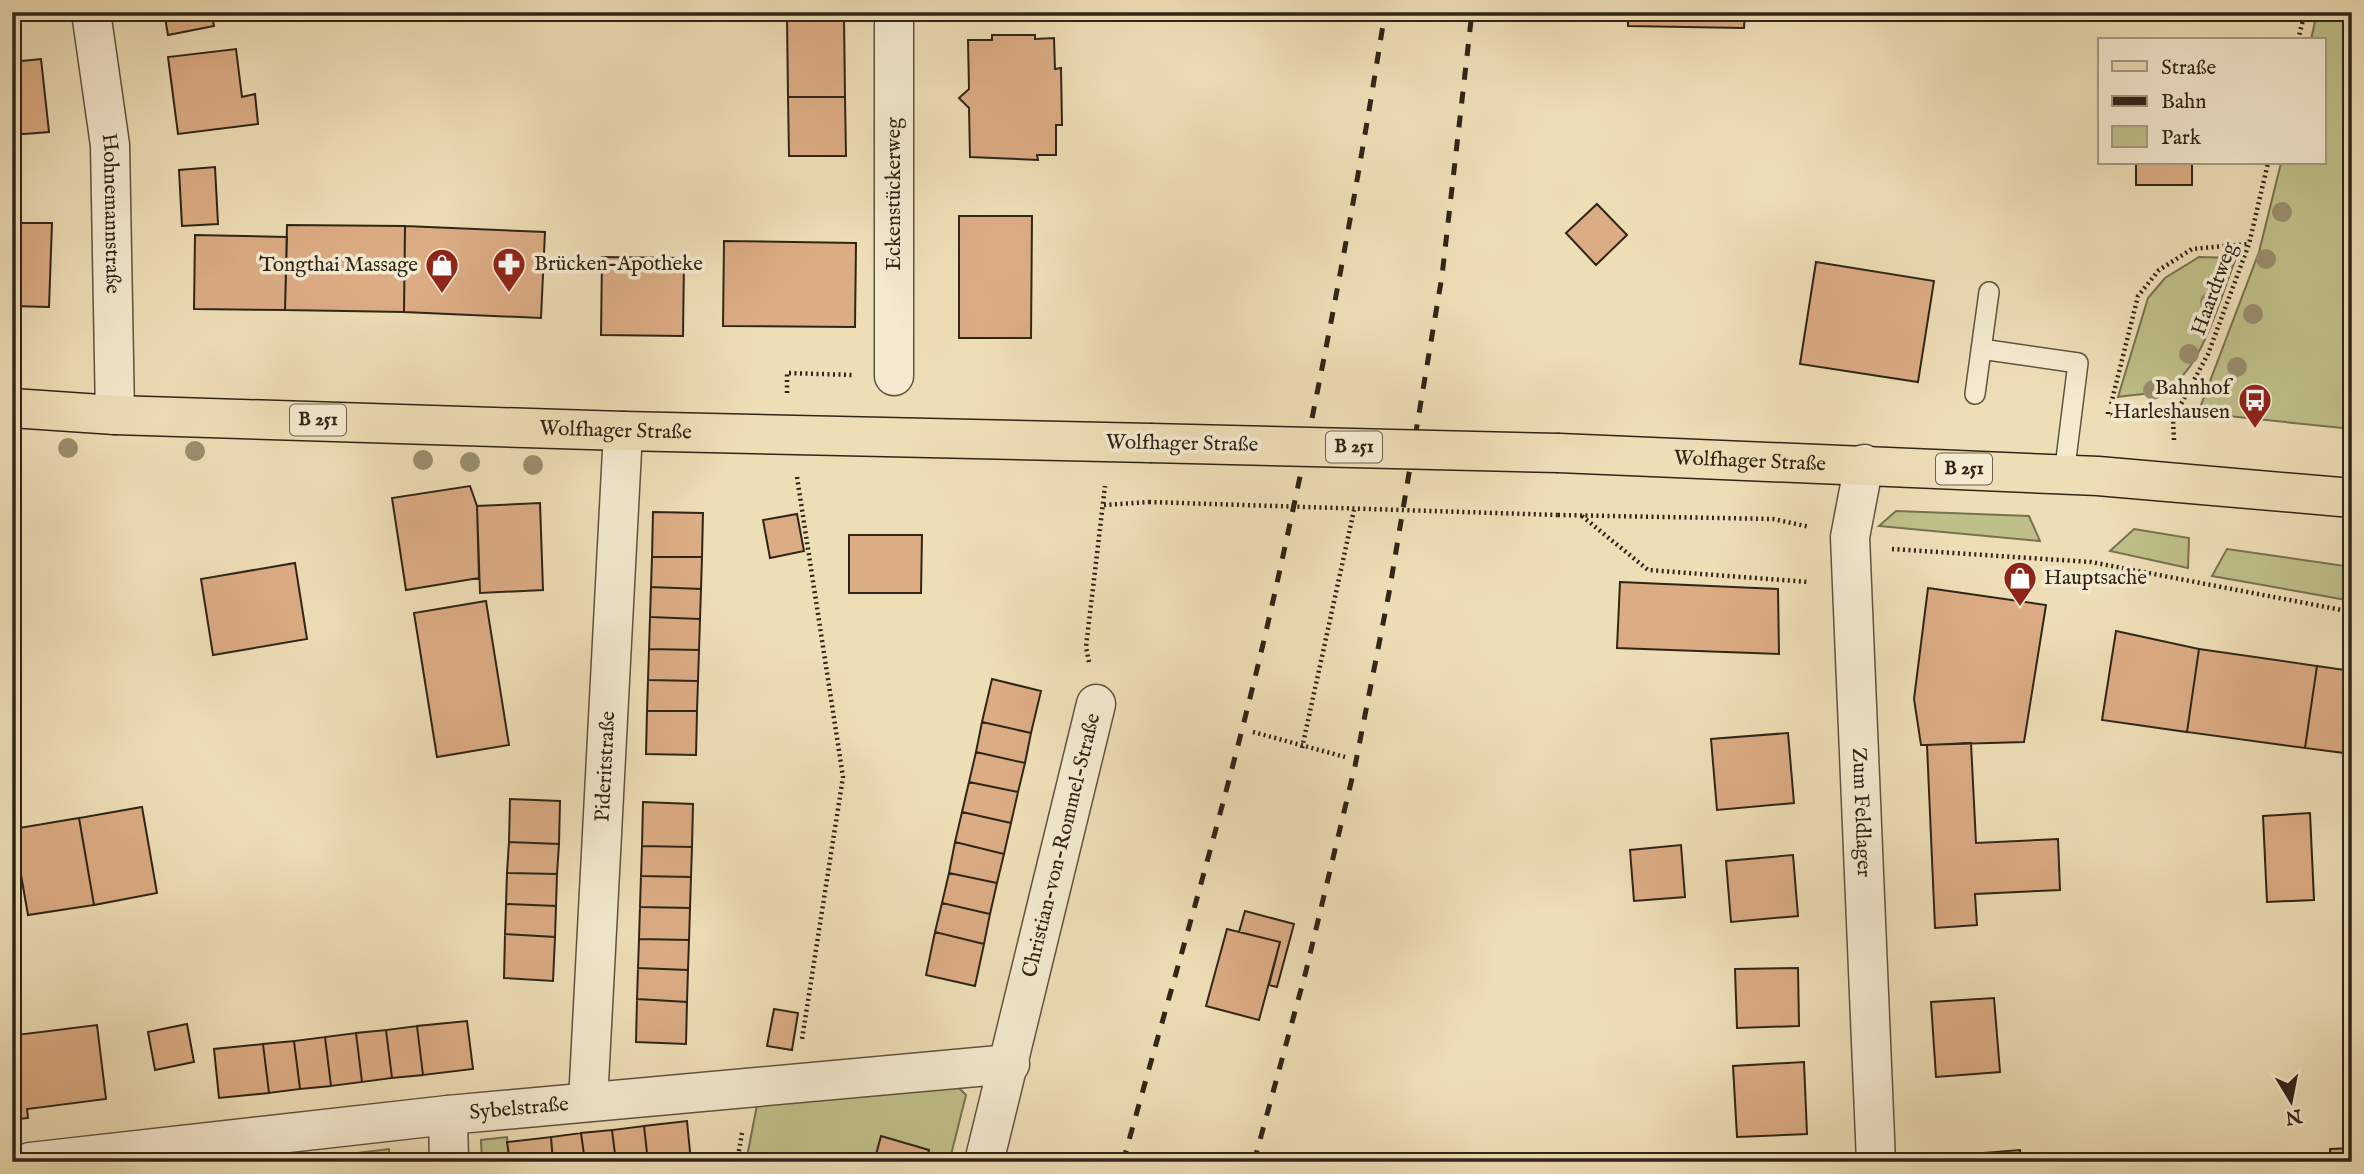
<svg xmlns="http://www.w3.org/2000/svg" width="2364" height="1174" font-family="'IM FELL English',serif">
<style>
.green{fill:#bfc089;stroke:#777250;stroke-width:2}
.building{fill:#dcac84;stroke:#2f2518;stroke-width:2}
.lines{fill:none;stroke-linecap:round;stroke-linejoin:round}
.lane-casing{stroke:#5f5340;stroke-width:22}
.street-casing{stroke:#5f5340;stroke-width:41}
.primary-casing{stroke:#2f2518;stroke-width:41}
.path{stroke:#2f2518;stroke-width:4.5;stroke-dasharray:2 3.5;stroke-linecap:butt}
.lane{stroke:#f4ead0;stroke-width:19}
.street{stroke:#f4ead0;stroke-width:38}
.primary{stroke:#eedeb6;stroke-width:38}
.rail{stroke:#2f2518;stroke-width:5;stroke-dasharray:12 12;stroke-linecap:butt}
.primary-bridge-casing{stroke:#2f2518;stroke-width:41;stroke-linecap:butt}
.path-bridge{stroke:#2f2518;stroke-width:4.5;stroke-dasharray:2 3.5;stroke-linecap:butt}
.primary-bridge{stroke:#eedeb6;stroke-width:38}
.tree{fill:#998e6e}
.labels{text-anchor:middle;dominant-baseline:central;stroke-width:7;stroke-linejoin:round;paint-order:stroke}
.shield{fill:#f4ead0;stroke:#6a604f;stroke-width:2}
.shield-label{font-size:19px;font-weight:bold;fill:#2f2518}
.street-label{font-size:21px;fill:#2f2518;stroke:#f4ead0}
.poi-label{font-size:21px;fill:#2f2518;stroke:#f4ead0;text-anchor:start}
</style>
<rect width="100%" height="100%" fill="#eedeb6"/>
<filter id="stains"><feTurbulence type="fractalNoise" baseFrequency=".00286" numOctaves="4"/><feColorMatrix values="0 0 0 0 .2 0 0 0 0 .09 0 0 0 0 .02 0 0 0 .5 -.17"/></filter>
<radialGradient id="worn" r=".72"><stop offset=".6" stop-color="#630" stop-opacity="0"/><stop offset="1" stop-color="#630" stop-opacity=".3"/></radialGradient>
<path class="green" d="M2317 12H2352V263L2345 308 2352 309V429L2198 413 2259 252 2281 163H2324V40H2311Z
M2199 257 2236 258C2222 293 2205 358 2176 382 2161 395 2137 394 2118 397L2148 298 2165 278Z
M1896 511 2029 516 2040 541 1879 526Z
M2134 529 2189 538 2188 568 2110 551Z
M2227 549 2352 567V601L2212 576Z
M957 1086 966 1095 950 1159 894 1143 888 1162H746L757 1105Z
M507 1137 510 1162H482L481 1140Z
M389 1149 390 1162H283Z"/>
<path class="building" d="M164 12H211L214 26 168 35Z
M1628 12H1745L1744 28 1628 26Z
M844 16 845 97H788L787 17Z
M992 35H1035V39L1054 38 1055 69 1061 68 1062 125H1056V155H1037L1038 160 970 157 969 108 959 98 969 89 968 40H992Z
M236 49 242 97 255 94 258 124 178 134 168 57Z
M41 59 49 132 12 135V62Z
M788 97H845L846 156H789Z
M2136 163H2192V185H2136Z
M215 167 218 224 182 226 179 170Z
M1597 204 1627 235 1596 265 1566 233Z
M959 216H1032L1031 338H959Z
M12 223H52L49 307 12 306Z
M287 225 405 226 404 312 285 310Z
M405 226 545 232 541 318 404 312Z
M195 235 287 237 285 310 194 309Z
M724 241 856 243 855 327 723 326Z
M602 257 684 258 683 336 601 335Z
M1816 262 1934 281 1918 382 1800 364Z
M470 486 477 506 479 578 406 590 392 498Z
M540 503 543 590 480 593 477 506Z
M653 512 703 513 702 557H652Z
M797 514 804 551 770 558 763 520Z
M849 535H922L921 593H849Z
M652 557H702L701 589 651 587Z
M295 563 307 639 213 655 201 579Z
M1620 582 1778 589 1779 654 1617 648Z
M651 587 701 589 700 619 650 617Z
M1928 588 2046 605 2024 742 1921 745 1914 699Z
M486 601 509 745 437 757 414 613Z
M650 617 700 619 699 650 649 649Z
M2116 631 2199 649 2187 732 2102 720Z
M649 649 699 650 698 681 648 680Z
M2199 649 2317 666 2305 748 2187 732Z
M2317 666 2352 671V754L2305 748Z
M992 679 1041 691 1031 733 982 722Z
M648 680 698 681 697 711H647Z
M647 711H697L696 755 646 754Z
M982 722 1031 733 1025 763 976 752Z
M1788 733 1794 803 1717 810 1711 739Z
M1971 743 1976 843 2058 839 2060 890 1975 894 1977 925 1935 928 1927 745Z
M976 752 1025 763 1018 792 969 782Z
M969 782 1018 792 1011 823 962 812Z
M510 799 560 801 559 844 509 842Z
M643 802 693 804 692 847 642 846Z
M142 807 157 893 94 905 79 818Z
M962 812 1011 823 1004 854 955 842Z
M2310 813 2314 900 2267 902 2263 816Z
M79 818 94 905 28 915 13 829Z
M509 842 559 844 557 874 507 873Z
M955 842 1004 854 997 883 949 873Z
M1681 845 1685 897 1634 901 1630 850Z
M642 846 692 847 691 877 641 876Z
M1793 855 1798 916 1731 922 1726 861Z
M507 873 557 874 556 906 506 904Z
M949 873 997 883 990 914 942 903Z
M641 876 691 877 690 908 640 907Z
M942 903 990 914 984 944 935 932Z
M506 904 556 906 555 937 505 934Z
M640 907 690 908 689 940 639 939Z
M1245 911 1294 924 1277 987 1269 985 1280 942 1239 932Z
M1227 929 1280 942 1259 1020 1206 1006Z
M935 932 984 944 975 986 926 975Z
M505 934 555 937 553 981 504 978Z
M639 939 689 940 688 970 638 968Z
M638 968 688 970 687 1002 637 999Z
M1798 968 1799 1026 1737 1028 1735 969Z
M1994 998 2000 1072 1936 1077 1931 1002Z
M637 999 687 1002 686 1044 636 1042Z
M774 1009 798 1013 792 1050 767 1046Z
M467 1021 473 1069 423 1075 417 1026Z
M187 1024 194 1062 155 1070 148 1032Z
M97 1025 106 1099 27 1109 28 1118 12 1120V1052L18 1051 16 1035Z
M417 1026 423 1075 392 1078 386 1030Z
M386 1030 392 1078 362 1082 356 1033Z
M356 1033 362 1082 331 1086 325 1037Z
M325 1037 331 1086 300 1089 294 1041Z
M294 1041 300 1089 269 1093 263 1044Z
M263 1044 269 1093 219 1098 214 1049Z
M1804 1062 1807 1134 1737 1137 1733 1066Z
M687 1121 691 1162H648L644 1126Z
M644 1126 648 1162H616L612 1130Z
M612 1130 616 1162H585L581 1133Z
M581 1133 585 1162H553L551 1137Z
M881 1136 929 1150 926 1162H874Z
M551 1137 553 1162H510L507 1142Z
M2352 1148V1162H2330V1149Z
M2020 1150 2021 1162H1947L1946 1156Z
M420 1156V1162H370V1158Z"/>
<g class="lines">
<defs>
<path id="lane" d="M1981 349 2078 363 2064 475
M1975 394 1989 292"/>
<g id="street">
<path id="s1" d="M91 12 110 145 115 415"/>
<path d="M894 12V376"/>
<path id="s2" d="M1864 464 1850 537 1876 1162"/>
<path id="s3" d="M588 1102 623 431"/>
<path d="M448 1115 449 1162"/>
<path id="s4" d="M30 1162 448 1115 1010 1064"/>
<path id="s5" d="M984 1162 1096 704"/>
</g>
<g id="primary">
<path id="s6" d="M12 408 115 415 623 431 1150 443"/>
<path id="s7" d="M1559 453 2098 476 2352 498"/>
</g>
</defs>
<use href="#lane" class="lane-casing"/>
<use href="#street" class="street-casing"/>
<use href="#primary" class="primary-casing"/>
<path class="path" d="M2298 40 2305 12
M787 393V373L853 375
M2111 404 2138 296 2159 270 2192 249 2248 244
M2108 412V415L2173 419
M2174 440 2173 419 2208 354 2249 244 2268 163
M797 477 843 777 802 1039
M1104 505 1149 502
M1558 515 1773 519 1810 527
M1582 516 1648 570 1809 582
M1892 549 2091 562 2352 612
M1089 662 1086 647 1105 486
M1253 732 1345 757
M1302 748 1354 510
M737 1162 742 1133"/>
<use href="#lane" class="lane"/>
<use href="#street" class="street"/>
<use href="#primary" class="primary"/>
<path class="rail" d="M1123 1162C1176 970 1234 778 1277 583 1319 394 1355 203 1385 12
M1254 1162 1306 971 1355 766 1389 593 1442 276 1472 12"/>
<defs>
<path id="primary-bridge" d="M1150 443 1559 453"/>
</defs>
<use href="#primary-bridge" class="primary-bridge-casing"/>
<path class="path-bridge" d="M1149 502 1558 515"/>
<use href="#primary-bridge" class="primary-bridge"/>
</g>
<g class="tree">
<circle cx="2282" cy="212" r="10"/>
<circle cx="2266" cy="259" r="10"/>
<circle cx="2210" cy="302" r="10"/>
<circle cx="2253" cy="314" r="10"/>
<circle cx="2189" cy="354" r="10"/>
<circle cx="2237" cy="367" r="10"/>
<circle cx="2153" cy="390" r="10"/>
<circle cx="68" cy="448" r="10"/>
<circle cx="195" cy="451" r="10"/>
<circle cx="423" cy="460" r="10"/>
<circle cx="470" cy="462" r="10"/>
<circle cx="533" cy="465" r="10"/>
</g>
<defs>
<symbol id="pharmacy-pin" viewBox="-11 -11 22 30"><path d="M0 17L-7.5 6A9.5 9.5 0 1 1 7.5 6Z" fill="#8f2418" stroke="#f4ead0"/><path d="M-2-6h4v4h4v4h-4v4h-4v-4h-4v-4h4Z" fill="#fff"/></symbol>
<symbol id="shop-pin" viewBox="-11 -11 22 30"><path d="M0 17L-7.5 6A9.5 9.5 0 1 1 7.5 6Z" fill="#8f2418" stroke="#f4ead0"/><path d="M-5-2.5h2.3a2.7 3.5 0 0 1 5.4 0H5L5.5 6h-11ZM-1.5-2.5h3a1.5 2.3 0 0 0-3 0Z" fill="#fff"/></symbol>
<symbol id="bus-pin" viewBox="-11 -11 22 30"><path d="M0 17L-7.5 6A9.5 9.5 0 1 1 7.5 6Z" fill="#8f2418" stroke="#f4ead0"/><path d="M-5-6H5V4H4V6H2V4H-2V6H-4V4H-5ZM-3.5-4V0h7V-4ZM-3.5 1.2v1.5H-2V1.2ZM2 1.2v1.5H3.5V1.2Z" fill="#fff"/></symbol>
</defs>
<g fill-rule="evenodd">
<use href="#pharmacy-pin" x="490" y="245" width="38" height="52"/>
<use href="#shop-pin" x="423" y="246" width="38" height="52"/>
<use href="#bus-pin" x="2236" y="381" width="38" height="52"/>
<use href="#shop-pin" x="2001" y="559" width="38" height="52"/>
</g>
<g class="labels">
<g class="shield">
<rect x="290" y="404.5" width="56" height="31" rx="5"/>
<rect x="1326" y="431.5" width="56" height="31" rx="5"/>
<rect x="1936" y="453.5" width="56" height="31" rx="5"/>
</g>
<g class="shield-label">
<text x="318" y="420">B 251</text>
<text x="1354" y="447">B 251</text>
<text x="1964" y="469">B 251</text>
</g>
<g class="street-label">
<text transform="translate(894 194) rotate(-90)">Eckenstückerweg</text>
<text stroke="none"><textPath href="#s1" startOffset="203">Hohnemannstraße</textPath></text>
<text transform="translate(2215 289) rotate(-70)">Haardtweg</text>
<text stroke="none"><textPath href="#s6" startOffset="604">Wolfhager Straße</textPath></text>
<text transform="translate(1182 444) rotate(1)">Wolfhager Straße</text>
<text stroke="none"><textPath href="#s7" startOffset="191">Wolfhager Straße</textPath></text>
<text stroke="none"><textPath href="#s3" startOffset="336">Pideritstraße</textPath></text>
<text stroke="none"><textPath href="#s2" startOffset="350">Zum Feldlager</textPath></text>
<text stroke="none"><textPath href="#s5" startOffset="326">Christian-von-Rommel-Straße</textPath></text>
<text stroke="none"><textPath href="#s4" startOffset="492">Sybelstraße</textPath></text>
</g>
<g class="poi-label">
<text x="534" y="264">Brücken-Apotheke</text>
<text x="418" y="265" text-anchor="end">Tongthai Massage</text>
<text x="2230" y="388" text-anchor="end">Bahnhof<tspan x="2230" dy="24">Harleshausen</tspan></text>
<text x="2044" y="578">Hauptsache</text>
</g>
</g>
<rect width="2364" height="1174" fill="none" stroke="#eedeb6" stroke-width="42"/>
<rect x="14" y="14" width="2336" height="1146" fill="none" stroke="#2f2518" stroke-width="3.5"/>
<rect x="21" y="21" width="2322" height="1132" fill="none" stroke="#2f2518" stroke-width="2"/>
<rect x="2098" y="38" width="228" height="126" fill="#f4ead0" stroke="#a59b86" stroke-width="2"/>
<rect x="2112" y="61" width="35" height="10" fill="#eedeb6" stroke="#a59b86" stroke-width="2"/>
<text x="2161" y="74" font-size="21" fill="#2f2518">Straße</text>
<rect x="2112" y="96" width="35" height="10" fill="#2f2518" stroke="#a59b86" stroke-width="2"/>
<text x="2161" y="108" font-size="21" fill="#2f2518">Bahn</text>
<rect x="2112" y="126" width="35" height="21" fill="#bfc089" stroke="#a59b86" stroke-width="2"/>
<text x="2161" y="144" font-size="21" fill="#2f2518">Park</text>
<g transform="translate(2291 1101) rotate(170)" stroke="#f4ead0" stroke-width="5" paint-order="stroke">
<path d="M0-5L12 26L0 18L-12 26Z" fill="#2f2518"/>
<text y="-10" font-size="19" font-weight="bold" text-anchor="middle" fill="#2f2518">N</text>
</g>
<rect width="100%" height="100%" filter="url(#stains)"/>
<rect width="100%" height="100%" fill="url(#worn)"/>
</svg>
